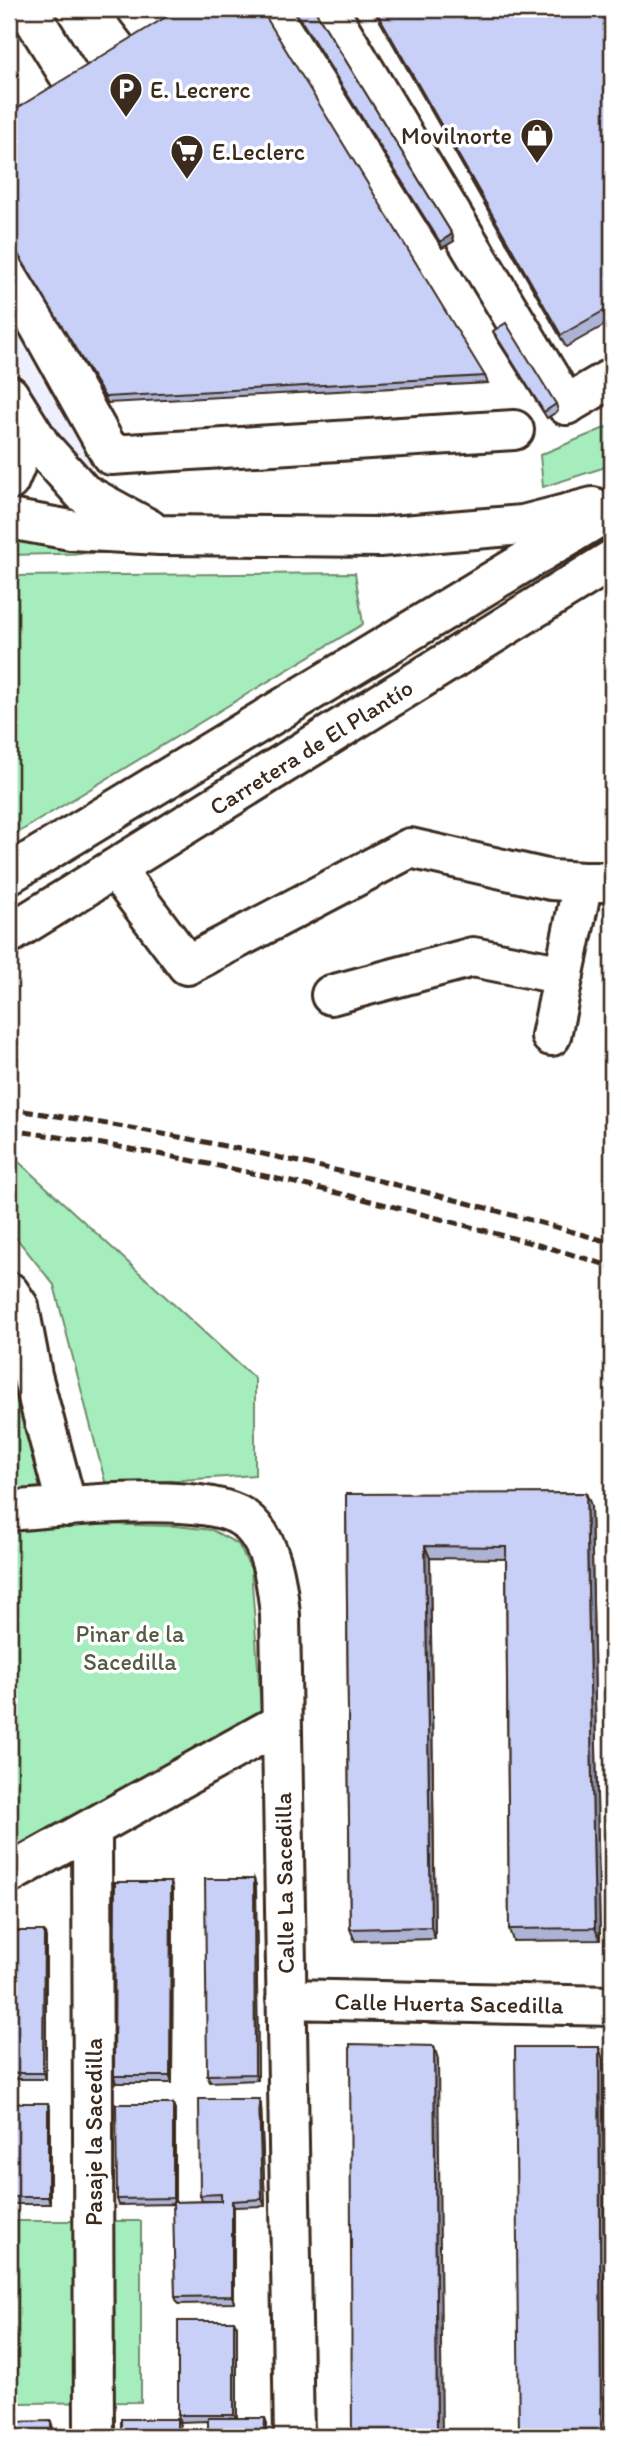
<svg xmlns="http://www.w3.org/2000/svg" width="621" height="2446" font-family="Itim,sans-serif">
<style>
.built{fill:#eef1fd}
.green{fill:#a5edbc;stroke:#708c6d;stroke-width:2}
.lines{fill:none;stroke-linecap:round;stroke-linejoin:round}
.minor-casing{stroke:#3b2a1e;stroke-width:44}
.minor{stroke:#fff;stroke-width:38}
.rail{stroke:#3b2a1e;stroke-width:5;stroke-dasharray:10 5;stroke-linecap:butt}
.wall{fill:#acb3d5;stroke:#3b2a1e;stroke-width:2}
.shaded-wall{fill:#8c92ae;stroke:#3b2a1e;stroke-width:2}
.building{fill:#c8d0f8;stroke:#3b2a1e;stroke-width:2}
.labels{text-anchor:middle;dominant-baseline:central;stroke-width:7;stroke-linejoin:round;paint-order:stroke}
.poi-label{font-size:24px;fill:#3b2a1e;stroke:#fff;text-anchor:start}
.street-label{font-size:24px;fill:#3b2a1e;stroke:#fff}
.park-label{font-size:24px;fill:#565b46;stroke:#fff}
</style>
<rect width="100%" height="100%" fill="#fff"/>
<filter id="ink" filterUnits="userSpaceOnUse"><feTurbulence type="fractalNoise" baseFrequency=".0143" numOctaves="2"/><feDisplacementMap in="SourceGraphic" scale="14" xChannelSelector="R" yChannelSelector="G"/><feConvolveMatrix kernelMatrix="1 2 1 2 8 2 1 2 1" color-interpolation-filters="sRGB"/></filter>
<g filter="url(#ink)">
<path class="built" d="M9 310 93 469 9 452Z"/>
<path class="green" d="M612 425V465L543 487 540 455Z
M9 530 146 552 9 555Z
M355 573 363 624 9 838V576Z
M9 1153 255 1379V1475L106 1485 54 1285 9 1229Z
M9 1372 50 1523 176 1526 212 1530 238 1544 251 1569 261 1710 246 1721 9 1858Z
M16 2221H141V2402L17 2403Z"/>
<g class="lines">
<defs>
<path id="minor" d="M28 9 73 82
M137 9 155 32
M328 9 566 405 612 378
M9 272 111 455 514 430
M9 395 41 446 83 493 149 529
M9 481 26 440 29 427
M9 519 71 530 160 535 379 537 523 525 593 507
M115 869 187 965 410 848 551 880 583 882
M9 874 612 509
M9 934 612 560
M331 995 473 957 564 975
M551 1036 583 882H612
M9 1292 19 1307 32 1375 67 1507
M9 1511C59 1507 204 1490 243 1518 272 1539 277 1583 280 1615L294 2437
M92 1828 94 2437
M9 1874 281 1723
M286 1999 612 2006"/>
</defs>
<use href="#minor" class="minor-casing"/>
<use href="#minor" class="minor"/>
<path class="rail" d="M9 1109C214 1137 414 1186 612 1243
M9 1130C153 1149 297 1181 437 1218 496 1234 555 1248 612 1267"/>
</g>
<path class="wall" d="M292 9H314L452 234 454 241 442 248Z
M373 9H612V321L566 347Z
M9 113 485 376 488 383 108 403 9 241Z
M493 331 556 404 558 411 547 418 496 338Z
M346 1494 591 1505 600 1940 513 1941 509 1929 506 1559 430 1558 435 1939 355 1941 350 1929Z
M254 1879 256 1886 258 2080 210 2082 207 2075Z
M173 1889 172 2083H116L114 2076Z
M9 1931H44L46 1938V2079H9Z
M9 2103 50 2109V2204H9Z
M173 2104 175 2110V2202L221 2201H202L200 2195 261 2105 265 2206 234 2207V2303L178 2304 175 2297 174 2204 119 2205 117 2199Z
M237 2327V2418H265L267 2424 208 2421 180 2422 178 2415Z"/>
<path class="shaded-wall" d="M452 234 454 241 442 248 440 242Z
M586 1493 591 1505 600 1940 595 1928Z
M425 1546 430 1558 435 1939 431 1927Z
M254 1879 256 1886 258 2080 255 2074Z
M171 1882 173 1889 172 2083 170 2076Z
M44 1931 46 1938V2079L43 2073Z
M434 2046 438 2059 442 2437H437Z
M599 2047 603 2059 605 2437H601Z
M259 2099 261 2105 265 2206 262 2199Z
M48 2103 50 2109V2204L48 2197Z
M173 2104 175 2110V2204L173 2198Z
M232 2201 234 2207V2303L232 2296Z
M234 2321 237 2327V2421L234 2415Z
M265 2418 267 2424V2437H264Z
M177 2419 180 2425V2437H177Z
M51 2421 53 2428V2437H51Z"/>
<path class="building" d="M179 9H261L485 376 105 397 9 239V113Z
M294 9H314L452 234 440 242Z
M375 9H612V306L561 335Z
M506 323 556 404 544 412 493 331Z
M586 1493 595 1928 509 1929 506 1547 425 1546 431 1927 350 1929 346 1494Z
M205 1879H254L255 2074 207 2075Z
M115 1882H171L170 2076H114Z
M9 1931H44L43 2073H9Z
M350 2044 434 2046 437 2437H352Z
M515 2047H599L601 2437H519Z
M199 2099H259L262 2199 232 2201V2296L175 2297 173 2202 221 2201V2194L200 2195Z
M9 2103H48V2197H9Z
M116 2104H173V2198L117 2199Z
M178 2321H234V2415H178Z
M208 2418H265L264 2437H208Z
M121 2419H177V2437H121Z
M51 2421V2437H9V2422Z"/>
</g>
<defs>
<symbol id="parking-pin" viewBox="-11 -11 22 30"><path d="M0 17L-7.5 6A9.5 9.5 0 1 1 7.5 6Z" fill="#3b2a1e" stroke="#fff"/><path d="M-3.5-5.5H1a3.5 3.5 0 0 1 0 7H-1V5.5H-3.5ZM-1-3.4V-.6H.8a1.4 1.4 0 0 0 0-2.8Z" fill="#fff"/></symbol>
<symbol id="shop-pin" viewBox="-11 -11 22 30"><path d="M0 17L-7.5 6A9.5 9.5 0 1 1 7.5 6Z" fill="#3b2a1e" stroke="#fff"/><path d="M-5-2.5h2.3a2.7 3.5 0 0 1 5.4 0H5L5.5 6h-11ZM-1.5-2.5h3a1.5 2.3 0 0 0-3 0Z" fill="#fff"/></symbol>
<symbol id="supermarket-pin" viewBox="-11 -11 22 30"><path d="M0 17L-7.5 6A9.5 9.5 0 1 1 7.5 6Z" fill="#3b2a1e" stroke="#fff"/><path d="M-6-5.5h2.5l.6 2H6L4.5 2H-2.5L-4.4-4H-6ZM-1.5 3.2a1.3 1.3 0 1 0 .1 0ZM3 3.2a1.3 1.3 0 1 0 .1 0Z" fill="#fff"/></symbol>
</defs>
<g fill-rule="evenodd">
<use href="#parking-pin" x="107" y="70" width="38" height="52"/>
<use href="#shop-pin" x="518" y="116" width="38" height="52"/>
<use href="#supermarket-pin" x="168" y="132" width="38" height="52"/>
</g>
<g class="labels">
<g class="poi-label">
<text x="150" y="89">E. Lecrerc</text>
<text x="512" y="135" text-anchor="end">Movilnorte</text>
<text x="212" y="151">E.Leclerc</text>
</g>
<g class="street-label">
<text transform="translate(311 747) rotate(-32)">Carretera de El Plantío</text>
<text transform="translate(284 1883) rotate(-91)">Calle La Sacedilla</text>
<text transform="translate(449 2003) rotate(1)">Calle Huerta Sacedilla</text>
<text transform="translate(93 2132) rotate(-90)">Pasaje la Sacedilla</text>
</g>
<g class="park-label">
<text x="130" y="1633">Pinar de la<tspan x="130" dy="28">Sacedilla</tspan></text>
</g>
</g>
<rect width="621" height="2446" fill="none" stroke="#fff" stroke-width="35"/>
<rect x="18" y="18" width="586" height="2411" fill="none" stroke="#3b2a1e" stroke-width="2.5" filter="url(#ink)"/>
</svg>
